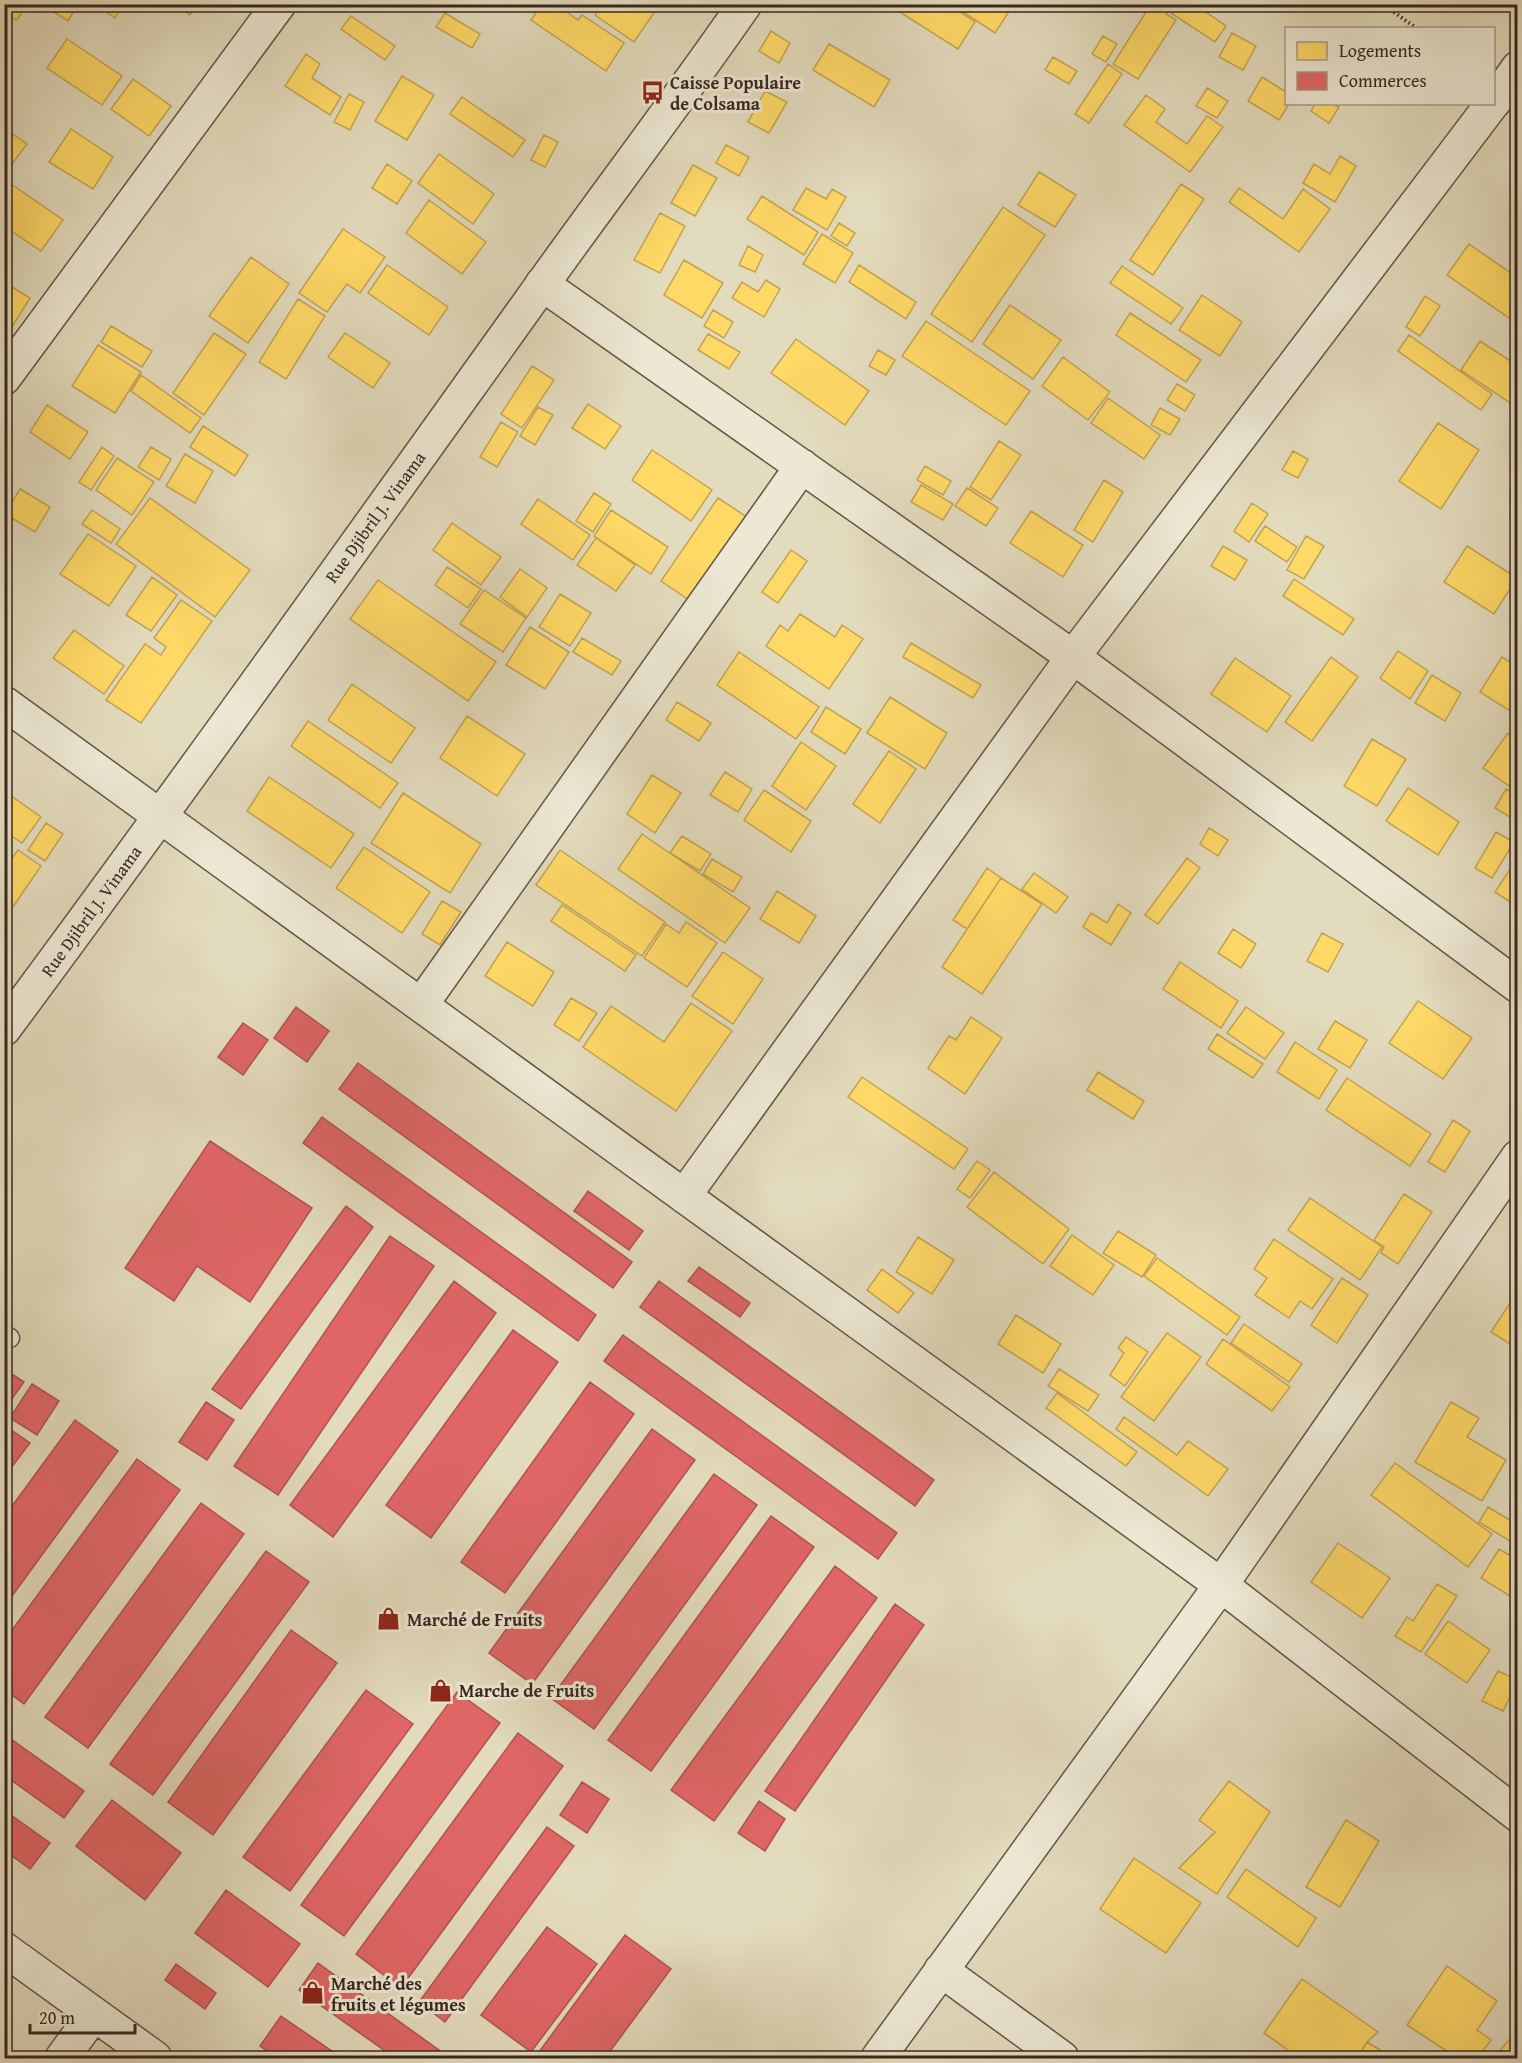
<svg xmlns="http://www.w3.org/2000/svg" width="1522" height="2063" font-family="'Gentium Book Plus',serif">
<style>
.homes{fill:#ffd966;stroke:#c3a451;stroke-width:1.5}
.shops{fill:#e06666;stroke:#ae5351;stroke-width:1.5}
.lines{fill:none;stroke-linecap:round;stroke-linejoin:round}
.service-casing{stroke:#635547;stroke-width:21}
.minor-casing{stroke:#635547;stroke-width:36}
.tertiary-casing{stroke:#635547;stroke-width:36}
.path{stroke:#382820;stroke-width:4;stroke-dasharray:1.5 3;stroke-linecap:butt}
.service{stroke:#ede8d4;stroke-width:18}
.minor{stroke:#ede8d4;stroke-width:33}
.tertiary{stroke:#ede8d4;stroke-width:33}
.labels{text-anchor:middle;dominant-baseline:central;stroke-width:6;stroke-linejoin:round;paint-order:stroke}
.poi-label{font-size:18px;font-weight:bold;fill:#382820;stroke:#ede8d4;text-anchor:start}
.street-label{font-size:18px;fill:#382820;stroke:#ede8d4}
</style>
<rect width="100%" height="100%" fill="#e3dbbd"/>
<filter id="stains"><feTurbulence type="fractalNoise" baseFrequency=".00333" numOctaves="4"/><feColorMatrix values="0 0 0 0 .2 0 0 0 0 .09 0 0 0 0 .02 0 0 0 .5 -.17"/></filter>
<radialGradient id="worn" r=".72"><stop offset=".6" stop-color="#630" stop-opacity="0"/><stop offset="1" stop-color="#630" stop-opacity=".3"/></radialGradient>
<path class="homes" d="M4 4H27L17 20 4 13Z
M41 4H78L68 21Z
M94 4H123L115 18Z
M174 4H197L190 15Z
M542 4H555L578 20 582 15 624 43 606 71 531 20Z
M602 4H660L634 42 595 15Z
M887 4H948L975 22 958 49Z
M968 4H1014L995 33 963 12Z
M1151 4H1162L1170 9 1166 14 1176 20 1138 79 1113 64Z
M1176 4H1194L1226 26 1215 42 1171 13Z
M445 13 480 34 472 48 436 27Z
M351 16 395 46 385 60 341 29Z
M771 31 790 43 779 63 759 51Z
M1232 33 1256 46 1243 70 1219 57Z
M1103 36 1117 44 1106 62 1092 54Z
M67 39 122 76 102 105 47 68Z
M829 44 890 80 874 107 813 70Z
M306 54 320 64 312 78 341 97 330 115 285 86Z
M1053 57 1077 71 1069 84 1045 70Z
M1108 64 1122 74 1089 123 1075 114Z
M402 76 434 95 407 140 375 121Z
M1262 77 1286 92V104H1289L1279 120 1248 101Z
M133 79 171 106 149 136 111 109Z
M1207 88 1228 101 1217 118 1196 106Z
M765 91 787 102 769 133 748 122Z
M349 94 364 102 350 130 334 122Z
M1146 95 1165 109 1156 122 1187 144 1207 116 1223 127 1190 172 1124 125Z
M462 97 525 140 513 157 450 114Z
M1315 104H1332L1339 107 1329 123 1311 111Z
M4 128 27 144 4 175Z
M71 129 113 157 93 189 49 162Z
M544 135 558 142 545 167 531 160Z
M726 145 749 157 739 176 716 163Z
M439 154 494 194 473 224 418 183Z
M1340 156 1356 166 1335 202 1303 183 1314 164 1330 174Z
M387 164 412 181 397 204 372 188Z
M693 165 717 178 695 216 671 203Z
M1039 172 1076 195 1055 227 1018 205Z
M4 179 63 220 41 251 4 226Z
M1181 184 1204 199 1153 275 1130 260Z
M806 188 826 199 832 189 846 197 827 230 793 210Z
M1239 188 1283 219 1303 189 1330 209 1299 252 1229 202Z
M762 196 818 232 804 255 747 219Z
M429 200 486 242 462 274 406 233Z
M1003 207 1045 235 972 342 931 314Z
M660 213 685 226 660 273 634 260Z
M839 223 855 233 847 246 831 236Z
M343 229 385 257 360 293 347 284 327 312 299 293Z
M822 234 853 253 835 283 803 264Z
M1469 244 1518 278V324L1447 275Z
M748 246 763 255 755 272 739 265Z
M251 257 289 284 248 343 209 316Z
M684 260 723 283 702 318 664 295Z
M387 265 448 307 429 335 368 293Z
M859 265 916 302 906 319 849 282Z
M1122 266 1183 308 1171 324 1110 283Z
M766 280 780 289 764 317 732 298 742 282 758 292Z
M4 282 30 298 7 335 4 334Z
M1202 295 1242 322 1220 356 1179 330Z
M1425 296 1440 306 1420 336 1406 327Z
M298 299 325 316 286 379 259 362Z
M1010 305 1061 340 1033 379 983 344Z
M713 310 733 322 724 338 704 326Z
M1130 313 1201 360 1186 382 1116 335Z
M926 321 1030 391 1006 425 902 356Z
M111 326 152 351 142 367 101 342Z
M214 333 246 354 204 415 173 393Z
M345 333 390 363 373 388 328 357Z
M708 334 740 352 729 369 698 350Z
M1409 335 1492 394 1481 410 1398 351Z
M796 339 869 391 845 425 771 373Z
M1480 341 1518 366V408L1461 370Z
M98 345 141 372 115 413 72 386Z
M878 350 895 360 886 375 869 366Z
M1063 357 1110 392 1088 420 1042 386Z
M532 366 554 380 522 428 501 414Z
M141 375 201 418 190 433 131 391Z
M1177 384 1195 395 1185 411 1167 400Z
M1108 398 1160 435 1144 459 1091 423Z
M588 404 621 426 605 449 572 428Z
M47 405 88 432 70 459 30 432Z
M538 407 553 415 535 445 520 436Z
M1160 408 1180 419 1170 435 1151 425Z
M501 422 518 432 497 467 480 457Z
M1438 423 1479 450 1441 509 1399 481Z
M203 426 248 455 235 476 190 447Z
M999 441 1021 455 991 500 970 487Z
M102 447 114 456 91 490 79 482Z
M151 447 171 459 159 480 138 467Z
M652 450 712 490 691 521 632 480Z
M1293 451 1308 459 1298 478 1282 470Z
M185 454 213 471 195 503 166 486Z
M117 458 154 482 132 515 96 490Z
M925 466 951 481 943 495 917 480Z
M1104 480 1123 492 1093 542 1074 530Z
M921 485 953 504 943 520 911 502Z
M967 488 998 508 986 526 955 506Z
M20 489 50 507 35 532 5 514Z
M594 493 611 504 593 532 576 521Z
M150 498 250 570 215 617 116 544Z
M718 498 747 517 689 600 661 581Z
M538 499 590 535 573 560 521 524Z
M1252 503 1268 514 1249 542 1234 531Z
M92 510 120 529 111 543 82 524Z
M611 510 668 547 651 574 594 536Z
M1031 511 1083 545 1063 577 1010 543Z
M452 523 501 557 481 585 433 550Z
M1265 526 1297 547 1287 562 1255 541Z
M88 534 136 566 109 606 60 574Z
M1306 536 1324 546 1304 579 1287 570Z
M596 538 635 565 616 591 577 565Z
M1223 546 1247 560 1235 580 1211 566Z
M1467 546 1517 578 1494 614 1444 582Z
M791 550 807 561 778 603 762 592Z
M447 567 481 589 468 608 435 585Z
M520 569 547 588 527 617 500 597Z
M152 577 177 595 151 631 126 615Z
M1294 579 1354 619 1343 635 1283 596Z
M378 580 496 662 468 701 350 619Z
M484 590 526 618 503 652 460 624Z
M560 594 591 613 570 646 539 627Z
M181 600 212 621 141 723 106 700 145 644 161 655 166 647 154 638Z
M800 614 835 637 842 625 863 639 829 689 766 646 780 625 788 631Z
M530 627 569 652 545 689 506 665Z
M74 630 124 666 104 694 53 658Z
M582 638 621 661 612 675 573 652Z
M911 643 981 685 973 698 903 657Z
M1398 651 1428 671 1410 699 1380 678Z
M739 652 819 707 796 739 717 685Z
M1331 657 1358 677 1312 741 1285 722Z
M1502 657 1518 667V716L1480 692Z
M1235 658 1291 696 1267 732 1211 694Z
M1432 675 1461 693 1445 721 1415 703Z
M352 684 415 728 391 763 328 720Z
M890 697 947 733 925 769 867 733Z
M677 702 711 723 699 741 666 720Z
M826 707 861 729 845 754 811 732Z
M467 716 525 754 497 796 440 758Z
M308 721 398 783 380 808 291 746Z
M1508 733 1518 741V792L1483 768Z
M1372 739 1406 759 1377 806 1344 786Z
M801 742 836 766 806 810 772 786Z
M889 751 916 769 880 823 853 804Z
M725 772 752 789 738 812 710 795Z
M652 775 681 793 655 833 627 814Z
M269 777 354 834 331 868 247 811Z
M1408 788 1459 822 1438 855 1386 821Z
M1506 789 1518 796V822L1495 808Z
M764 790 811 821 791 852 744 820Z
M7 793 41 817 22 843 4 831V797Z
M403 793 481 844 450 893 371 843Z
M46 823 63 834 45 861 28 850Z
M1209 828 1228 840 1218 856 1200 844Z
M1496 832 1514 842 1492 878 1475 868Z
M642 834 750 908 725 943 618 869Z
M682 836 711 854 700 871 670 853Z
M364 847 430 892 402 933 336 888Z
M18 850 41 866 4 920V869Z
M560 850 665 922 642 956 536 885Z
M1518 857V907L1495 892Z
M1187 858 1200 868 1158 924 1145 915Z
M712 859 742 877 733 892 703 874Z
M987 868 1001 878 967 929 953 920Z
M1034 873 1068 897 1056 913 1022 889Z
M1001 878 1042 904 982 994 942 967Z
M777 891 816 916 799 943 760 919Z
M442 901 461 912 440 945 422 934Z
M1118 904 1131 913 1111 945 1083 927 1091 913 1107 923Z
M562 905 636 955 625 971 551 921Z
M686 922 717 943 687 987 644 958 666 924 679 933Z
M1233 929 1256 944 1241 968 1218 953Z
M1322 933 1343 944 1328 972 1307 961Z
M507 942 554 972 533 1006 485 976Z
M723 952 763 979 733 1024 692 996Z
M1180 962 1238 1001 1221 1028 1163 989Z
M571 998 597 1013 579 1041 554 1025Z
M1418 1001 1472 1038 1443 1079 1389 1043Z
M691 1003 732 1031 676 1111 583 1047 611 1006 664 1042Z
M1246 1007 1284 1033 1265 1059 1227 1033Z
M971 1017 1002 1038 965 1094 928 1068 949 1036 956 1040Z
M1335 1021 1367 1040 1350 1068 1318 1049Z
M1217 1034 1263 1064 1253 1078 1208 1049Z
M1295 1042 1337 1070 1319 1099 1277 1072Z
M1098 1072 1144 1101 1133 1119 1087 1090Z
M862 1077 968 1149 954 1169 848 1097Z
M1347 1078 1431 1134 1410 1166 1326 1110Z
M1453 1120 1470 1131 1445 1172 1428 1162Z
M977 1161 990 1170 970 1198 957 1189Z
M994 1172 1069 1229 1043 1264 967 1207Z
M1404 1194 1432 1212 1398 1264 1381 1253 1384 1247 1374 1240Z
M1310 1198 1382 1247 1360 1280 1288 1230Z
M1118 1231 1156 1255 1142 1277 1103 1253Z
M1072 1235 1114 1265 1093 1295 1050 1266Z
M918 1237 954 1260 932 1294 896 1272Z
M1274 1239 1333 1279 1312 1309 1300 1301 1289 1318 1255 1295 1267 1278 1254 1269Z
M1157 1258 1240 1317 1227 1335 1144 1276Z
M882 1269 914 1293 898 1313 867 1290Z
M1342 1278 1368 1295 1337 1343 1311 1325Z
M1518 1291V1349L1491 1332Z
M1016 1315 1061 1344 1043 1373 998 1344Z
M1244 1324 1302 1364 1289 1382 1231 1343Z
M1167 1333 1201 1357 1154 1421 1121 1397Z
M1126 1337 1148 1352 1125 1386 1110 1375 1124 1353 1118 1348Z
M1223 1339 1290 1387 1272 1411 1206 1364Z
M1059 1369 1099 1395 1088 1411 1048 1386Z
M1057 1393 1137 1452 1126 1466 1046 1408Z
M1451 1402 1479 1418 1467 1437 1506 1460 1482 1501 1415 1462Z
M1124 1417 1177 1455 1188 1441 1228 1469 1208 1496 1116 1429Z
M1395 1463 1492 1534 1468 1567 1371 1495Z
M1488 1507 1518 1525V1546L1479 1522Z
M1338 1543 1390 1578 1362 1618 1311 1582Z
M1499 1549 1518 1560V1601L1481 1578Z
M1437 1584 1457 1596 1421 1652 1395 1636 1407 1617 1413 1621Z
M1448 1621 1490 1650 1467 1683 1425 1654Z
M1498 1671 1518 1680 1503 1711 1482 1701Z
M1229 1781 1270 1812 1217 1894 1179 1868 1215 1832 1199 1820Z
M1346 1820 1379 1841 1340 1907 1306 1887Z
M1134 1858 1201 1903 1166 1953 1100 1909Z
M1246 1869 1316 1918 1298 1947 1227 1897Z
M1447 1966 1497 2001 1477 2030 1491 2040 1478 2058H1457L1407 2025Z
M1302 1979 1378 2032 1367 2042 1357 2058H1299L1264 2033Z
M1518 2029V2058H1494Z
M1367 2042 1393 2058H1357Z"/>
<path class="shops" d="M296 1007 329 1031 307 1062 274 1038Z
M243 1023 268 1040 243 1075 218 1057Z
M358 1063 632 1262 613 1288 339 1089Z
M322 1117 596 1315 578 1341 303 1143Z
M210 1141 312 1208 250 1302 197 1266 174 1301 125 1268Z
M588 1191 643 1231 629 1250 574 1211Z
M346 1206 373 1227 241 1409 212 1389Z
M390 1236 434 1266 278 1495 234 1466Z
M699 1267 750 1303 740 1317 688 1281Z
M454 1281 496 1313 333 1537 290 1505Z
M659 1281 934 1480 915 1506 640 1307Z
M513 1330 558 1362 431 1538 386 1505Z
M623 1335 897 1533 878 1559 604 1361Z
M7 1371 24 1382 4 1410V1375Z
M590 1382 634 1414 505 1593 461 1562Z
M32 1384 59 1401 37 1435 10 1418Z
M206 1402 234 1420 207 1460 179 1442Z
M75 1420 118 1451 4 1607V1517Z
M4 1425 30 1443 4 1477Z
M652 1429 695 1460 532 1684 489 1653Z
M137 1459 180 1490 24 1704 4 1689V1641Z
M714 1474 757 1505 594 1729 551 1698Z
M201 1503 244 1534 88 1748 45 1717Z
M771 1516 814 1547 651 1771 608 1740Z
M266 1551 309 1582 153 1795 110 1764Z
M835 1566 877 1598 714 1821 671 1790Z
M895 1604 924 1625 795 1811 765 1791Z
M291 1630 337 1663 213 1835 168 1802Z
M366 1690 413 1724 290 1891 243 1857Z
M457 1692 500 1723 344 1936 301 1905Z
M518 1733 563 1766 401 1988 356 1954Z
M4 1734 84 1791 64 1818 4 1775Z
M582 1782 609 1799 587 1833 560 1815Z
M112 1800 181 1853 145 1900 76 1846Z
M759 1801 785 1819 765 1851 738 1833Z
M4 1810 50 1843 30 1869 4 1850Z
M547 1827 574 1846 445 2022 419 2002Z
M226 1890 300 1944 268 1987 195 1933Z
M547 1927 597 1964 531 2052 481 2015Z
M625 1935 671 1969 605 2058H540L536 2056Z
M318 1963 450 2058H395L299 1990Z
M176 1964 216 1993 205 2009 165 1980Z
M281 2016 342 2058H277L260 2046Z"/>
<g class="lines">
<defs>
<path id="service" d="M4 1334 10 1338"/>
<path id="minor" d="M1494 102 1518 68
M542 284 1073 657 1518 986
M4 378 279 4
M4 703 1221 1585 1518 1815
M421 1005 802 466
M684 1196 1073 657 1492 104
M4 1949 155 2058
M941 1970 1062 2058
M62 2058 94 2014
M878 2058 1221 1585 1518 1157"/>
<path id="tertiary" d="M4 1029C182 789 355 546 529 303 600 203 675 105 745 4"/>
</defs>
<use href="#service" class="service-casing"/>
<use href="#minor" class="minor-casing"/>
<use href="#tertiary" class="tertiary-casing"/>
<path class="path" d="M1383 4 1416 28"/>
<use href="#service" class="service"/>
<use href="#minor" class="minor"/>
<use href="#tertiary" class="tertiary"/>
</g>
<defs>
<symbol id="bus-bare" viewBox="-9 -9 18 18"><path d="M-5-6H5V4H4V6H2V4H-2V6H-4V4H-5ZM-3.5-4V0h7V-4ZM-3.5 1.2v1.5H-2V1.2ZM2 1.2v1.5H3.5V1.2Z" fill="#8f2418" stroke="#ede8d4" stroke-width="2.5" paint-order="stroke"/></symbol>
<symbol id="shop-bare" viewBox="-9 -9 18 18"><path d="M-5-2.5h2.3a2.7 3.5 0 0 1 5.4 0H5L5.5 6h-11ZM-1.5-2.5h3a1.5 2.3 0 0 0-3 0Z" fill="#8f2418" stroke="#ede8d4" stroke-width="2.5" paint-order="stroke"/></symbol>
</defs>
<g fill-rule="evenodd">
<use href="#bus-bare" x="636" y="76" width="33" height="33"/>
<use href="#shop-bare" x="372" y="1602" width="33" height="33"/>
<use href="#shop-bare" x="424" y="1674" width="33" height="33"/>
<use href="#shop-bare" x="296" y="1976" width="33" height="33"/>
</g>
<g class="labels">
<g class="poi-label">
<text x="670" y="82">Caisse Populaire<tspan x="670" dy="21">de Colsama</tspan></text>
<text x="407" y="1619">Marché de Fruits</text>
<text x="459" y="1690">Marche de Fruits</text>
<text x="331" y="1983">Marché des<tspan x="331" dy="21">fruits et légumes</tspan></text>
</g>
<g class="street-label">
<text transform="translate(375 517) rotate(-54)">Rue Djibril J. Vinama</text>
<text transform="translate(91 911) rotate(-54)">Rue Djibril J. Vinama</text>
</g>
</g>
<rect width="1522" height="2063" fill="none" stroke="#e3dbbd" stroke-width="24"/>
<rect x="6" y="6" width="1510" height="2051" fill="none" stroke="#382820" stroke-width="3"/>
<rect x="12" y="12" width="1498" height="2039" fill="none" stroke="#382820" stroke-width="1.5"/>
<rect x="1285" y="27" width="210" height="78" fill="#ede8d4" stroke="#a59b8c" stroke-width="1.5"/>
<rect x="1297" y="42" width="30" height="18" fill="#ffd966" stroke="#a59b8c" stroke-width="1.5"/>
<text x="1339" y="57" font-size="18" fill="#382820">Logements</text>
<rect x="1297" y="72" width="30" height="18" fill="#e06666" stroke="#a59b8c" stroke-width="1.5"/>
<text x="1339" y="87" font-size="18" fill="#382820">Commerces</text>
<path d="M30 2024v9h105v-9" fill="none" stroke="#382820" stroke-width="3"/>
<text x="39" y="2024" font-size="18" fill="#382820" stroke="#ede8d4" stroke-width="4.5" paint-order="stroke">20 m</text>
<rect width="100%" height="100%" filter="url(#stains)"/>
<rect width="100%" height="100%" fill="url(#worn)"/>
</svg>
